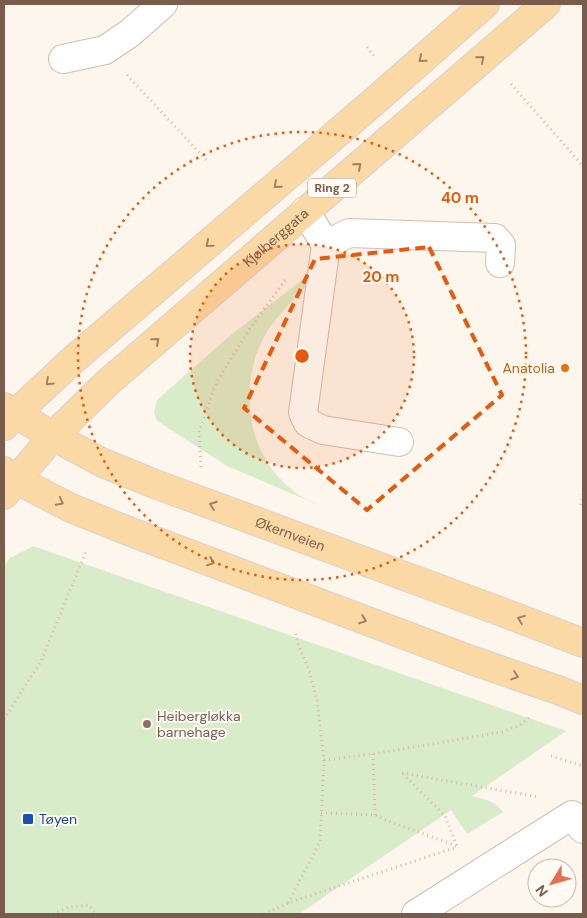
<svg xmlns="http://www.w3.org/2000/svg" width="587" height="918" font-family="'DM Sans',sans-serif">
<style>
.green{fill:#d8ecc9}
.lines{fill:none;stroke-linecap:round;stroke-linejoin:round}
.minor-casing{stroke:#d1beb0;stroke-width:30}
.major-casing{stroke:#dad1cd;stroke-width:30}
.path{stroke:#d9b8a5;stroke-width:3;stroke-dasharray:1 4;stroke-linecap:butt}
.minor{stroke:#fff;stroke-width:28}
.major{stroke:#fbd9a5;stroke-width:28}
.oneway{stroke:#a18267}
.marked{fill:none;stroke:#e8590c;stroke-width:4;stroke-dasharray:10 6;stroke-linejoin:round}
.ring{fill:none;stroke:#e8590c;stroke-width:2.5;stroke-dasharray:2.5 5}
.food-dot{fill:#e8710a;stroke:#fffaf3;stroke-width:2}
.education-dot{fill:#8d6e63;stroke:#fffaf3;stroke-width:2}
.transit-dot{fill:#1a4fb4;stroke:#fffaf3;stroke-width:2}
.labels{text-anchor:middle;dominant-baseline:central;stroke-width:4;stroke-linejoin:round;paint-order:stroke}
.shield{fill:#fffaf3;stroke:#a28b7f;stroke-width:1}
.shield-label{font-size:12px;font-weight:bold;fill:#7a5c4d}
.street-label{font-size:14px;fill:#7a5c4d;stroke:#fffaf3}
.food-label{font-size:14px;fill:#c56008;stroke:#fffaf3;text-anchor:end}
.education-label{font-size:14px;fill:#785e54;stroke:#fffaf3;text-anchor:start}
.transit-label{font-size:14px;fill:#164399;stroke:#fffaf3;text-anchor:start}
.centre{fill:#e8590c;stroke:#fffaf3;stroke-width:2.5}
.ring-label{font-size:15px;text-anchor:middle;font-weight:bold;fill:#e8590c;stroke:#fffaf3;stroke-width:4;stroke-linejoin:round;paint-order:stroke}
</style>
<rect width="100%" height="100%" fill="#fdf6ec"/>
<path class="green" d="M306 277V286C291 303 273 319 263 339 244 375 245 426 266 460 272 471 282 481 291 489 299 497 311 501 321 506L227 466 168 428 157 420 154 413 157 400 232 334Z
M33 546 566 731 472 796C486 800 494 800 503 812L467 834 451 810 299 914H4V566L10 558Z"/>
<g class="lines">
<defs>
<path id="minor" d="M63 59 105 50 130 33 163 4
M305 211 326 245 303 413 308 423 323 430 399 442
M326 245 349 233 495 238 501 245 500 263
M416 914 572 815 583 829"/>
<g id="major">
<path id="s1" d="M4 407 53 436 103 463 155 484 502 612 583 643"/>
<path d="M4 426 15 414 74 359 377 99 485 4"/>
<path d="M4 471 17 480 71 508 131 532 471 660 558 690 583 700"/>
<path id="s2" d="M4 495 53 436 106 384 546 4"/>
</g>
</defs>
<use href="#minor" class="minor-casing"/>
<use href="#major" class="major-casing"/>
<path class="path" d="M367 47 374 56
M127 75 208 162
M511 84 583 166
M201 467 199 431 217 381 249 330 286 279
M581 505 583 493
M4 719 41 661 87 549
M373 754 375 815
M551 756 583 766
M324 760 373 754 502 732 520 725 531 716
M402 773 539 797
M403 774 445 816 457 846
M321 813 375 815 388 821 457 846
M288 903 320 842 324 760 317 700 309 670 298 644 295 630
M4 913V914
M53 914 69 907 88 905 96 914
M264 914 288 903 457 847"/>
<use href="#minor" class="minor"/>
<use href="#major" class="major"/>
</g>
<defs><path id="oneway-chevron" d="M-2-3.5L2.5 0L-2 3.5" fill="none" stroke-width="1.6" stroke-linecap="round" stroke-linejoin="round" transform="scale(1.25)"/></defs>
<g class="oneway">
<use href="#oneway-chevron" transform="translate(422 59) rotate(139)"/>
<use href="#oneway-chevron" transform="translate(481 59) rotate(-41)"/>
<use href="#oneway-chevron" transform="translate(358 166) rotate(-41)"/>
<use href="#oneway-chevron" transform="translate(277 185) rotate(139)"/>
<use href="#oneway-chevron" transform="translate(209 244) rotate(139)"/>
<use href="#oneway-chevron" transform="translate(156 341) rotate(-41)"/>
<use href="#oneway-chevron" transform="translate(49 382) rotate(137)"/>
<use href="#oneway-chevron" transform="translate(60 502) rotate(28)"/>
<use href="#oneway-chevron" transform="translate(213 505) rotate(-160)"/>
<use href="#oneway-chevron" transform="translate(211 562) rotate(21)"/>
<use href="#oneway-chevron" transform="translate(521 619) rotate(-159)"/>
<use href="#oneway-chevron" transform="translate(363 620) rotate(21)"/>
<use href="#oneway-chevron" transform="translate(515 676) rotate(19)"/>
</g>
<path class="marked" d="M429 247 502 395 367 510 244 408 315 259Z"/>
<circle cx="302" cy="356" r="112" fill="#e8590c" fill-opacity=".12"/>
<g class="ring">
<circle cx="302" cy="356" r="112"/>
<circle cx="302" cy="356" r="224"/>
</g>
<circle class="food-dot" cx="565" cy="368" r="5"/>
<circle class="education-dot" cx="147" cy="724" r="5"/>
<rect class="transit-dot" x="22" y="813" width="12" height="12" rx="2.5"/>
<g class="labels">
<rect class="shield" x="308" y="178.5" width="48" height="19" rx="4"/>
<g class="shield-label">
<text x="332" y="188">Ring 2</text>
</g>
<g class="street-label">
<text stroke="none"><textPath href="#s2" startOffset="375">Kjølberggata</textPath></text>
<text stroke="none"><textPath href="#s1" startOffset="314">Økernveien</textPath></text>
</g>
<g class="food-label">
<text x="555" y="368">Anatolia</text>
</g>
<g class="education-label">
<text x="157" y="716">Heibergløkka<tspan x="157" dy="16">barnehage</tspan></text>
</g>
<g class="transit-label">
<text x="39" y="819">Tøyen</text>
</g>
</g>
<circle cx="302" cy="356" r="8" class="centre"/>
<g class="ring-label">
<text x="460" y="203">40 m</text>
<text x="381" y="282">20 m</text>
</g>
<rect width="587" height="918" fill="none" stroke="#7a5c4d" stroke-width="10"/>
<g transform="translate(552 883) rotate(233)"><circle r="24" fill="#fffaf3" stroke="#cabbb1"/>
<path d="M0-4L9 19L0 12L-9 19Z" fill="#e76f51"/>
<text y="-8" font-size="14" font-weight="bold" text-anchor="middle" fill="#7a5c4d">N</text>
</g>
</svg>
